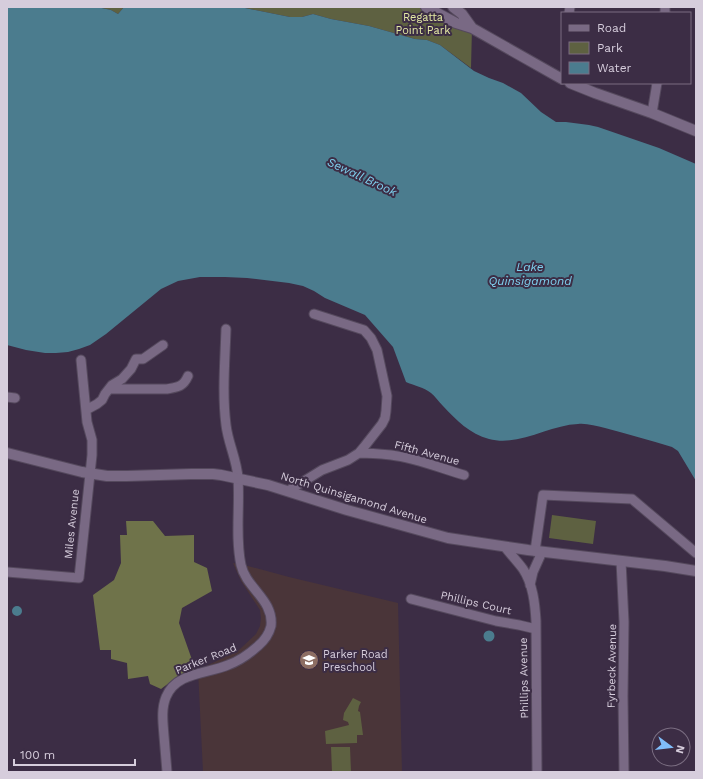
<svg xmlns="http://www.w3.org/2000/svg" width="703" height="779" font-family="'Work Sans',sans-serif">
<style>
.education{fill:#4a3539}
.green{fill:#5e6141}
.forest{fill:#6f734a}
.water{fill:#4b7c8e}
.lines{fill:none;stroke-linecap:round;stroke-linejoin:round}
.minor-casing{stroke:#55495d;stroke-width:11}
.secondary-casing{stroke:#55495d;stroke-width:12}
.minor{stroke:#796984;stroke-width:9}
.secondary{stroke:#796984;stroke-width:10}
.labels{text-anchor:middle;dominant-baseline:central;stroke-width:4;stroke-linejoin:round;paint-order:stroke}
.park-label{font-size:11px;fill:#e4eaa4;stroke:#3c2d45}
.street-label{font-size:11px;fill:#d6cddc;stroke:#3c2d45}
.poi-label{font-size:11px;fill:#d6cddc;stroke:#3c2d45;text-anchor:start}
.water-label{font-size:12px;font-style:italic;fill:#7ecfed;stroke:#3c2d45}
</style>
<rect width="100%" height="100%" fill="#3c2d45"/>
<path class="education" d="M233 563 248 566 289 577 398 603 402 772H203L198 670 239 650 256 634 260 626 261 618 260 610 241 581Z"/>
<path class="green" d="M97 7H124L118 14 111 10Z
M240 7H426L472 28 471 68 440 45 427 40 415 39 369 26 331 19 313 14 302 17H290Z
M552 515 596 521 593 544 549 538Z
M353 698 361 702 359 706 358 711 360 712 363 735H357V743L326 744 325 731 349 725 348 722 343 720 344 713Z
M331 747H350L351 772H332Z"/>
<path class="forest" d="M126 521H153L165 536 194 535V562L207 568 212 591 182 608 179 623 196 671 178 676 161 689 150 684 148 676 128 679 127 663 111 659V650H100L93 595 114 580 121 563 120 535H127Z"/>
<path class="water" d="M7 7H97L111 10 118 14 124 7H240L290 17H302L313 14 331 19 369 26 415 39 427 40 440 45 474 71 489 78 503 83 521 93 541 112 556 122H566L589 125 598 127 659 148 696 164V481L678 451 672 447C650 440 627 434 605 428 596 426 586 423 578 424 549 425 519 447 489 439 470 434 456 420 443 406 439 402 435 396 431 393 425 388 413 385 406 382L393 347 365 315 325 298 314 291 303 286 289 283 247 278 225 277H200L178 281 161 289 106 334 90 345 79 349 68 352 56 353H45L26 350 7 345Z
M12 611a5 5 0 1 1 10 0a5 5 0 1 1-10 0Z
M483.5 636a5.5 5.5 0 1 1 11 0a5.5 5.5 0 1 1-11 0Z"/>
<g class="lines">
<defs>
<path id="minor" d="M569 13 570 7
M665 13V7
M652 113 657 83
M109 389H167C178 387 183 387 188 376
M7 397 15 398
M86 410 97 404 102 400 105 394 112 385 122 379 131 369 136 359H143L163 345
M359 453C370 453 381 454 391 455 416 458 440 468 464 475
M288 491 322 470 348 460 359 453 364 447 382 424 385 418 386 411 387 396 377 350 371 338 364 330 314 314
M505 547C511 555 518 562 523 569 533 584 535 604 536 621L537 772
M535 551 543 495 632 499 696 553
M621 561 624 622 623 696 624 772
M7 572 79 578 92 455V440L87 422 81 360
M530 585 533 572 542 552
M411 599 496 621 519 625 536 629
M167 772C166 760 165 748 164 736 163 723 161 709 166 697 176 672 207 674 228 665 239 661 249 654 258 646 264 641 269 634 271 626 274 600 246 588 241 565 235 537 240 507 238 478 237 460 228 443 226 425 222 393 225 361 226 329"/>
<path id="secondary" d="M426 7 456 23 472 28 562 79
M453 7 462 14 472 28
M570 83 595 93 652 113 696 131
M7 453 82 472 107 476H127L191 474H213L221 475 268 485 347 510 448 538 528 550 665 566 696 571"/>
</defs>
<use href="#minor" class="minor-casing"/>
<use href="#secondary" class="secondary-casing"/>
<use href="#minor" class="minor"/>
<use href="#secondary" class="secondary"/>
</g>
<defs>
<symbol id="school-disc" viewBox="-11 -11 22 22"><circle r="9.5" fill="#8d6e63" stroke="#3c2d45"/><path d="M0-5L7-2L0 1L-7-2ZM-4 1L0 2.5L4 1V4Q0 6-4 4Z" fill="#fff"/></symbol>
</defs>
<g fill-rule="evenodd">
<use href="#school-disc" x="298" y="649" width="22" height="22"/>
</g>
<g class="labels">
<g class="park-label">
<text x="423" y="17">Regatta<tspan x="423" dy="13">Point Park</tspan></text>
</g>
<g class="street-label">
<text transform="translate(427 453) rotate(15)">Fifth Avenue</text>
<text transform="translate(354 498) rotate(17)">North Quinsigamond Avenue</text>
<text transform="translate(72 524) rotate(-84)">Miles Avenue</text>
<text transform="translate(476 603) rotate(13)">Phillips Court</text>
<text transform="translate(206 659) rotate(-22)">Parker Road</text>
<text transform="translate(612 666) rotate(-89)">Fyrbeck Avenue</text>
<text transform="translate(524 678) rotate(-91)">Phillips Avenue</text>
</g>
<g class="poi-label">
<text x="323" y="654">Parker Road<tspan x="323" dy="13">Preschool</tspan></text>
</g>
<g class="water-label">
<text transform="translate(362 177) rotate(25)">Sewall Brook</text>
<text x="530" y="267">Lake<tspan x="530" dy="14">Quinsigamond</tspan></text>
</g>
</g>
<rect width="703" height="779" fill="none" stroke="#d6cddc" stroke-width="16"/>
<rect x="561" y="12" width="130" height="72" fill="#3c2d45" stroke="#7a6d81"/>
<rect x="569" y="25" width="20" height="6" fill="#796984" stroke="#7a6d81"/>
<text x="597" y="32" font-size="12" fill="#d6cddc">Road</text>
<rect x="569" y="42" width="20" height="12" fill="#5e6141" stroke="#7a6d81"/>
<text x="597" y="52" font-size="12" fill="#d6cddc">Park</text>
<rect x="569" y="62" width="20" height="12" fill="#4b7c8e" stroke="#7a6d81"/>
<text x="597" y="72" font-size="12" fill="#d6cddc">Water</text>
<g transform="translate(671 747) rotate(105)"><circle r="19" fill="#3c2d45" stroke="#7a6d81"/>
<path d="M0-3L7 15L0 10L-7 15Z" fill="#80bdfa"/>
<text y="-6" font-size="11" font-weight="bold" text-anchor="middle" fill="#d6cddc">N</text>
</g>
<path d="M14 759v6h121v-6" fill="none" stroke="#d6cddc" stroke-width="2"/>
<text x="20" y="759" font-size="12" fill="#d6cddc" stroke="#3c2d45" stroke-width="3" paint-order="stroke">100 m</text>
</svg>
